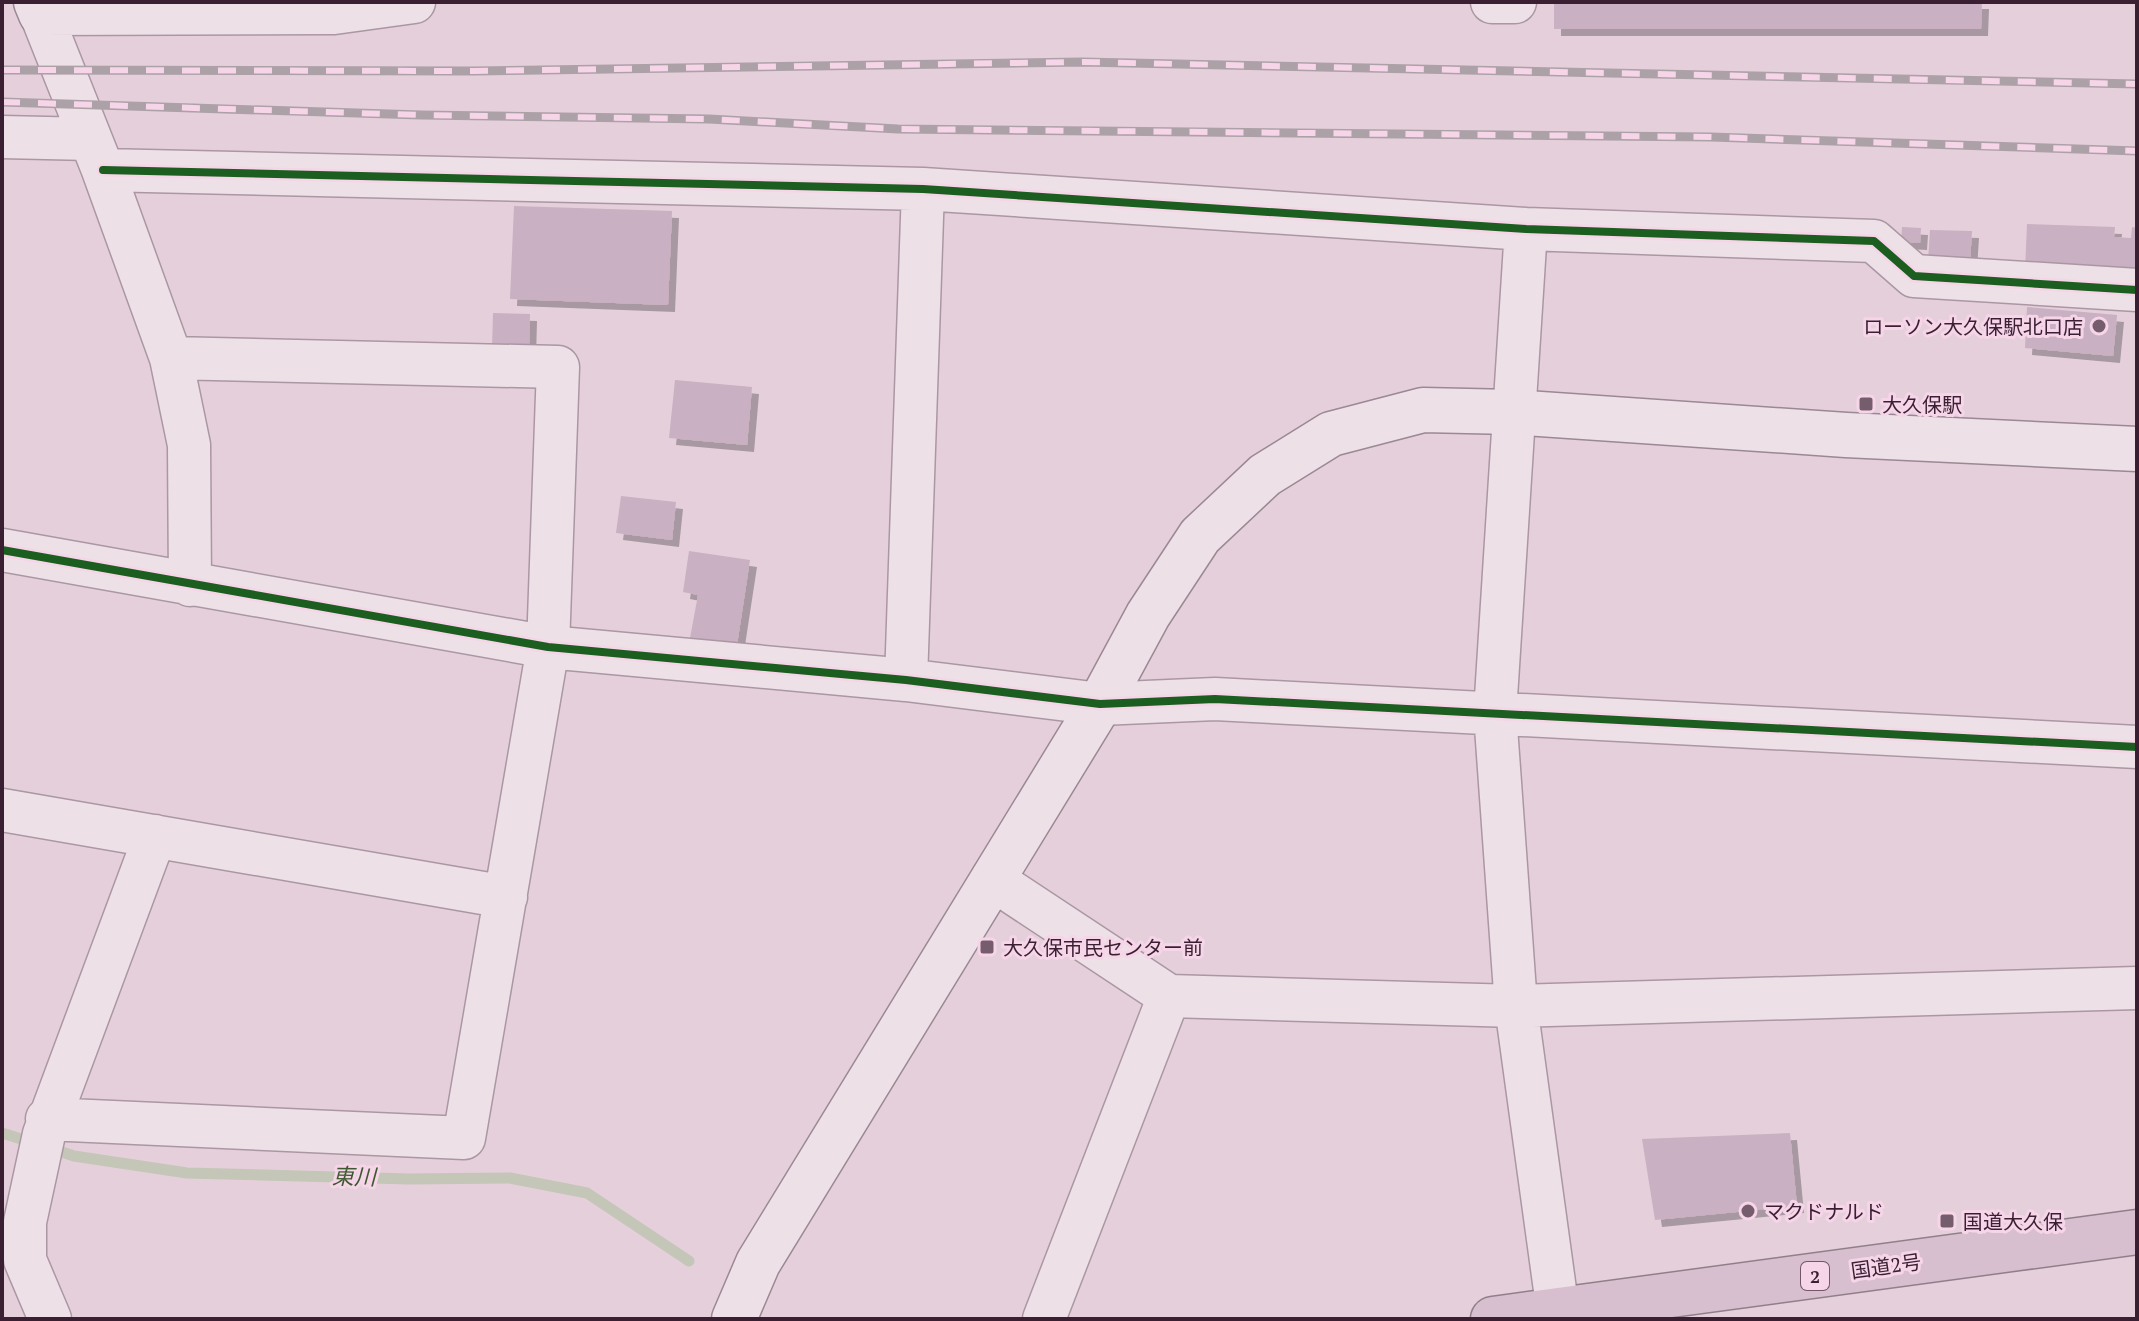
<svg xmlns="http://www.w3.org/2000/svg" width="2139" height="1321" font-family="'PT Serif','Noto Sans JP',serif">
<style>
.lines{fill:none;stroke-linecap:round;stroke-linejoin:round}
.stream{stroke:#c4c6b7;stroke-width:11}
.building{fill:#c9b0c2;filter:url(#shadow)}
.street-casing{stroke:#aa97a3;stroke-width:45}
.secondary-casing{stroke:#9a8894;stroke-width:47}
.highway-casing{stroke:#907f8a;stroke-width:47}
.street{stroke:#eee0e7;stroke-width:42}
.secondary{stroke:#eee0e7;stroke-width:44}
.highway{stroke:#d8bfcf;stroke-width:44}
.rail-casing{stroke:#ada1a8;stroke-width:9}
.rail{stroke:#f5d5e7;stroke-width:6;stroke-dasharray:18;stroke-linecap:butt}
.cycleway-casing{stroke:#f5d5e7;stroke-width:13}
.cycleway{stroke:#1b5e20;stroke-width:8}
.poi-dot{fill:#765d6e;stroke:#f5d5e7;stroke-width:3}
.labels{text-anchor:middle;dominant-baseline:central;stroke-width:6;stroke-linejoin:round;paint-order:stroke}
.shield{fill:#f5d5e7;stroke:#725669;stroke-width:2}
.shield-label{font-size:18px;font-weight:bold;fill:#3a1f33}
.poi-label{font-size:20px;fill:#3a1f33;stroke:#f5d5e7;text-anchor:start}
.street-label{font-size:20px;fill:#3a1f33;stroke:#f5d5e7}
.water-label{font-size:22px;font-style:italic;fill:#3c592f;stroke:#f5d5e7}
</style>
<defs>
<filter id="shadow"><feDropShadow dx="7" dy="7" stdDeviation="0" flood-color="#0004"/></filter>
</defs>
<rect width="100%" height="100%" fill="#e5cfdb"/>
<g class="lines">
<path class="stream" d="M2 1133 34 1143
M50 1148 74 1156 187 1173 409 1179 510 1178 587 1193 689 1261"/>
</g>
<path class="building" d="M1554 2H1982L1981 29H1554Z
M514 206 672 211 668 305 510 299Z
M2027 224 2115 227 2114 237 2131 238 2132 227 2137 228V273L2025 271Z
M1902 227 1921 228 1920 243 1901 242Z
M1930 230 1972 231 1970 262 1928 261Z
M2027 307 2117 315 2113 356 2025 348Z
M493 313 530 314 529 350 492 348Z
M675 380 752 387 747 445 669 438Z
M621 496 676 502 672 540 616 533Z
M689 551 750 560 737 645 690 638 698 595 683 592Z
M1790 1133 1797 1206 1655 1220 1642 1139Z"/>
<g class="lines">
<defs>
<path id="street" d="M1492 2H1515
M2 137 90 139
M103 170 923 189 1526 229 1874 241 1914 276 2137 290
M1526 229 1495 713 1516 1006 1559 1319
M2 550 548 647 906 680 1100 704 1215 699 2137 747
M190 585 189 445 171 358 103 170 41 14 334 13 414 2
M906 680 923 189
M2 810 506 897
M992 879 1169 996 1516 1006 2137 988
M47 1119 464 1138 548 647 558 367 171 358
M50 1319 25 1260V1222L44 1134 155 836
M1044 1319 1169 996"/>
<path id="secondary" d="M36 2 41 14
M734 1319 758 1263 1100 704 1148 615 1200 536 1265 475 1331 434 1423 410 1512 412 1846 435 2137 449"/>
<path id="highway" d="M1493 1319 2137 1232"/>
</defs>
<use href="#street" class="street-casing"/>
<use href="#secondary" class="secondary-casing"/>
<use href="#highway" class="highway-casing"/>
<use href="#street" class="street"/>
<use href="#secondary" class="secondary"/>
<use href="#highway" class="highway"/>
<defs>
<path id="rail" d="M2 70 474 71 1082 62 2137 84
M2 102 421 115 709 119 898 129 1711 137 2137 151"/>
</defs>
<use href="#rail" class="rail-casing"/>
<use href="#rail" class="rail"/>
<defs>
<path id="cycleway" d="M103 170 923 189 1526 229 1874 241 1914 276 2137 290
M2 550 548 647 906 680 1100 704 1215 699 2137 747"/>
</defs>
<use href="#cycleway" class="cycleway-casing"/>
<use href="#cycleway" class="cycleway"/>
</g>
<g class="poi-dot">
<circle cx="2099" cy="326" r="8"/>
<rect x="1858" y="396" width="16" height="16" rx="4"/>
<rect x="979" y="939" width="16" height="16" rx="4"/>
<circle cx="1748" cy="1211" r="8"/>
<rect x="1939" y="1213" width="16" height="16" rx="4"/>
</g>
<g class="labels">
<rect class="shield" x="1801" y="1262" width="28" height="28" rx="6"/>
<g class="shield-label">
<text x="1815" y="1276">2</text>
</g>
<g class="poi-label">
<text x="2083" y="326" text-anchor="end">ローソン大久保駅北口店</text>
<text x="1882" y="404">大久保駅</text>
<text x="1003" y="947">大久保市民センター前</text>
<text x="1764" y="1211">マクドナルド</text>
<text x="1963" y="1221">国道大久保</text>
</g>
<g class="street-label">
<text transform="translate(1886 1266) rotate(-8)">国道2号</text>
</g>
<g class="water-label">
<text transform="translate(354 1176) rotate(1)">東川</text>
</g>
</g>
<rect width="2139" height="1321" fill="none" stroke="#3a1f33" stroke-width="8"/>
</svg>
